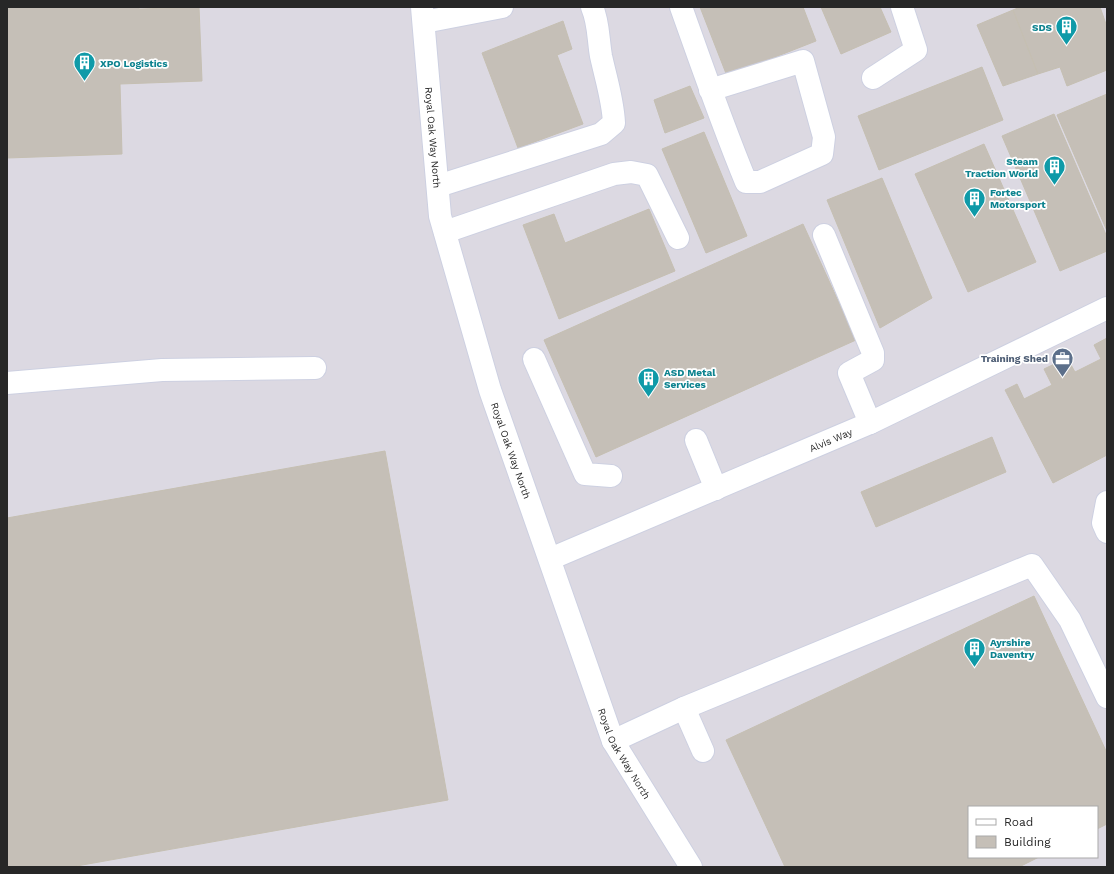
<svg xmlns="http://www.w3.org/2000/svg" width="1114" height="874" font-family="'Work Sans',sans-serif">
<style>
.industrial{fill:#dcd9e2;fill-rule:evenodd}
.building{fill:#c5bfb7;stroke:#c5bfb2}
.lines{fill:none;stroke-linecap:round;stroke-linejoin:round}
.minor-casing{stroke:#cdd0e1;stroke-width:24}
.minor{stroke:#fff;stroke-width:22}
.labels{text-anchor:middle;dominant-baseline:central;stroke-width:3.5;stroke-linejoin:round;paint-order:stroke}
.culture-label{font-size:10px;font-weight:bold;fill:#0d838f;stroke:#fff;text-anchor:start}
.street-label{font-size:10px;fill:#272727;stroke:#fff}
.service-label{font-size:10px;font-weight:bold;fill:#4e5e75;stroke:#fff;text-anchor:end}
</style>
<rect width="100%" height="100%" fill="#eae3d7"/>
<path class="industrial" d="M7 7H1107V867H7ZM969 807H1097V857H969Z"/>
<path class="building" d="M7 7H139V9L199 7 202 81 120 84 122 154 7 158Z
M700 7H803L816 41 727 76Z
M821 7H880L891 32 841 54Z
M1020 7H1100L1107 27V70L1067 86 1060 67 1038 74 1013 10Z
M1013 10 1038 74 1003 86 977 25Z
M563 21 572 49 557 55 583 124 518 148 482 53Z
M982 67 1003 120 879 170 858 116Z
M690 86 704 118 665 133 654 100Z
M1107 94V231L1057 115Z
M1054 114 1107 237V251L1060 271 1002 136Z
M704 132 747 236 706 253 662 149Z
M984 144 1036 262 968 292 915 174Z
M882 178 932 298 880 328 827 200Z
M649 209 675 271 559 319 523 225 554 214 565 243Z
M803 224 856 340 596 457 544 340Z
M1107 338V455L1053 483 1005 390 1017 384 1024 399 1052 385 1044 369 1067 358 1075 372 1101 359 1094 345Z
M992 437 1006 472 876 527 861 492Z
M385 451 448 800 71 867H7V518Z
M1034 596 1107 753V824L1097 829V807H969V857H1039L1019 867H785L726 740Z"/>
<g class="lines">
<defs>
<g id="minor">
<path id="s1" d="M422 7 440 216 490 390 613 741 691 867"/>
<path d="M681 7C702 66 722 124 746 182H760L822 154 824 137 803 61 710 90"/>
<path d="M424 22 502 7"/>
<path d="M873 78 916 50 902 7"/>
<path d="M438 186 601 134 614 123C613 100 606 79 601 56 598 39 599 23 592 7"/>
<path d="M445 232 614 174 631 172 647 175 678 238"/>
<path d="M824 235 873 353V360L849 373 870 423"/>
<path d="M534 359 585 474 611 476"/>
<path d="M7 383 162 370 315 368"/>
<path d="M696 440 716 489"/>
<path d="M1107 502 1103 523 1107 532"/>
<path id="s2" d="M550 559 870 423 1107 308"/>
<path d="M684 708 1032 565 1070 620 1107 697"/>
<path d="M613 741 684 708 703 751"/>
</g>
</defs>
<use href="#minor" class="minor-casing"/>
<use href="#minor" class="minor"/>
</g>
<defs>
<symbol id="building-pin" viewBox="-11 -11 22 30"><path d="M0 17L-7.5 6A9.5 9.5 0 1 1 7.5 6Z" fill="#0f9aa8" stroke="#fff"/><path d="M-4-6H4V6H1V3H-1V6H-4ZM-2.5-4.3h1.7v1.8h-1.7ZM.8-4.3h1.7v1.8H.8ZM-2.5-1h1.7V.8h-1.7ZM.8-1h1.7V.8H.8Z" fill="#fff"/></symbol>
<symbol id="office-pin" viewBox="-11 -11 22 30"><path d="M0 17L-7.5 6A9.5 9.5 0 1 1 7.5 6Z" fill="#5c6f8a" stroke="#fff"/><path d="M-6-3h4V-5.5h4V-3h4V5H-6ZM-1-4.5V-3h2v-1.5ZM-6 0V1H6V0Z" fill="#fff"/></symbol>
</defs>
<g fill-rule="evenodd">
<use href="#building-pin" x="1054" y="14" width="25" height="34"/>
<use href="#building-pin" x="72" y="50" width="25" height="34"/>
<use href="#building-pin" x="1042" y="154" width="25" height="34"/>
<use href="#building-pin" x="962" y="186" width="25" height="34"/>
<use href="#office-pin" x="1050" y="346" width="25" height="34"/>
<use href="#building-pin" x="636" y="366" width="25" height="34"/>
<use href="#building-pin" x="962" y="636" width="25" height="34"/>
</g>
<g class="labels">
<g class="culture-label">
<text x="1052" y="27" text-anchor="end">SDS</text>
<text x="100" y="63">XPO Logistics</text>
<text x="1038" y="161" text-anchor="end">Steam<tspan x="1038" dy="12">Traction World</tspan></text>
<text x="990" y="192">Fortec<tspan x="990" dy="12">Motorsport</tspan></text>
<text x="664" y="372">ASD Metal<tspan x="664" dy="12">Services</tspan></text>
<text x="990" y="642">Ayrshire<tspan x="990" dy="12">Daventry</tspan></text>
</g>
<g class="street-label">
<text stroke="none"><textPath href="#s1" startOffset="131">Royal Oak Way North</textPath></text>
<text stroke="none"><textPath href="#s2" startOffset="305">Alvis Way</textPath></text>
<text stroke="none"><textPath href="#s1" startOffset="455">Royal Oak Way North</textPath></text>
<text stroke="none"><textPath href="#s1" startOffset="779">Royal Oak Way North</textPath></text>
</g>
<g class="service-label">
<text x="1048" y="358">Training Shed</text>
</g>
</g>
<rect width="1114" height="874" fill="none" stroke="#272727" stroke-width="16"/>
<rect x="968" y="806" width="130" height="52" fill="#ffffff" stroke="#a9a9a9"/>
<rect x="976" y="819" width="20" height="6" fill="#ffffff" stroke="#a9a9a9"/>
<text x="1004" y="826" font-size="12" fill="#272727">Road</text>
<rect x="976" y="836" width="20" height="12" fill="#c5bfb7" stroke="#a9a9a9"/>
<text x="1004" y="846" font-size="12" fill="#272727">Building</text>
</svg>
